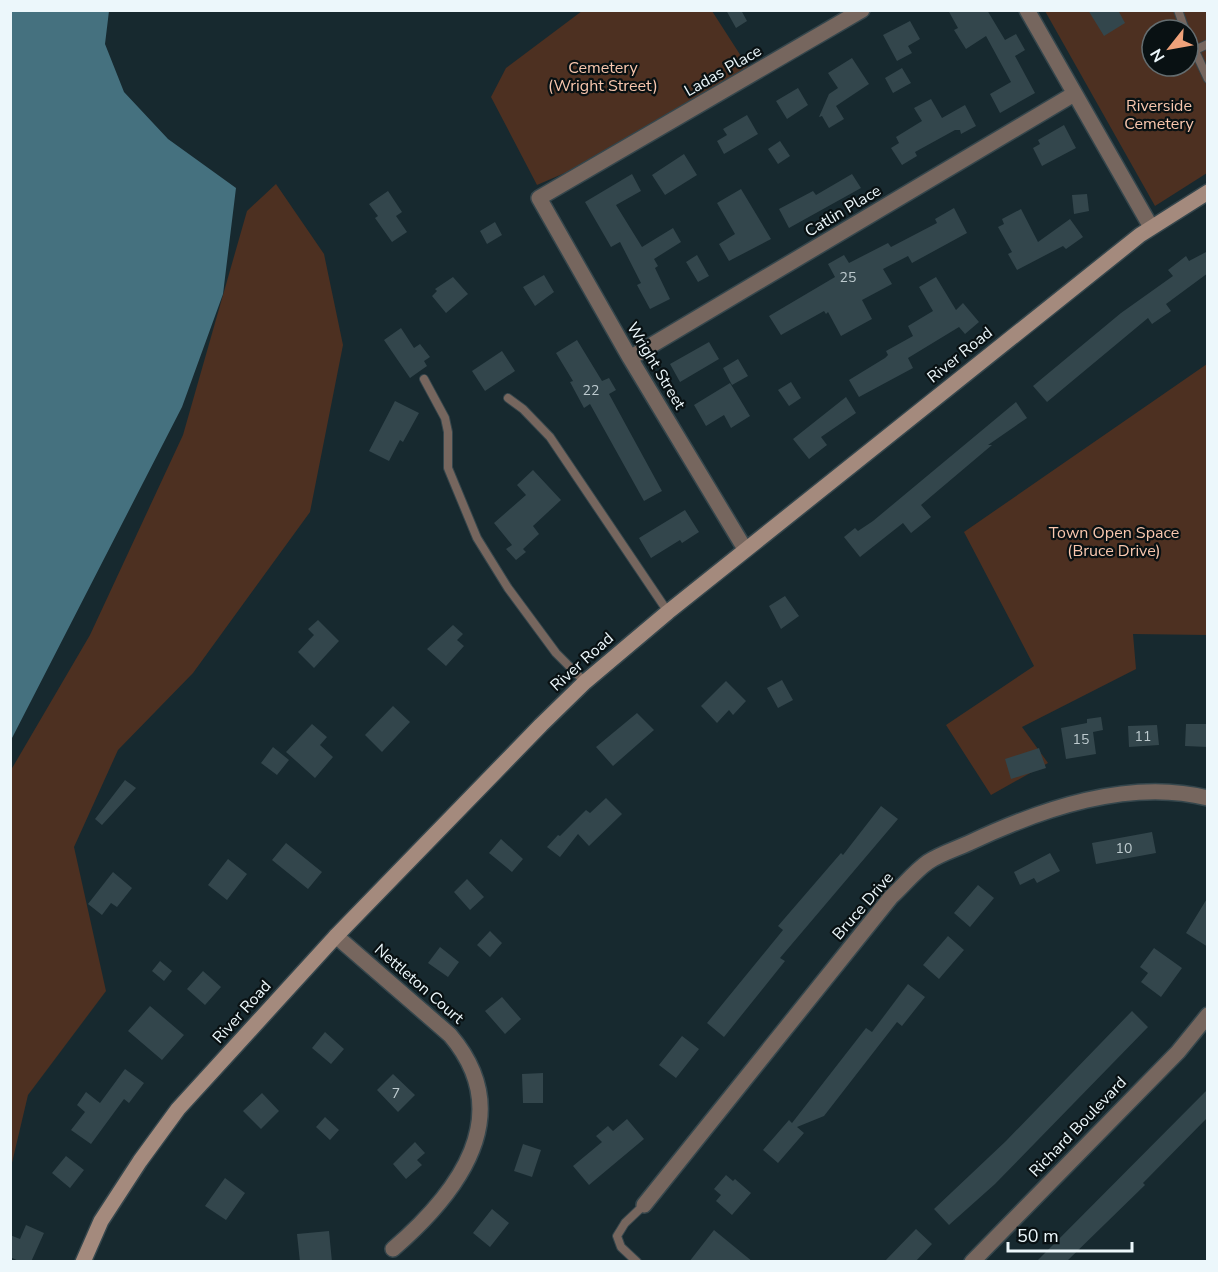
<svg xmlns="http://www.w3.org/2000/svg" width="1218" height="1272" font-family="'Nunito Sans',sans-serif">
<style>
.green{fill:#4d3021;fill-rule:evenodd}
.water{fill:#45717f}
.building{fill:#33464c}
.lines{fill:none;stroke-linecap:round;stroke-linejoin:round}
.lane-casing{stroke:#35464c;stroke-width:10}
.street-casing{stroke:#35464c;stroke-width:18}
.secondary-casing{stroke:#35464c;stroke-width:18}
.lane{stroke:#76665e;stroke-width:8}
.street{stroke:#76665e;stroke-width:15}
.secondary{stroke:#a48a7d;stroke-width:15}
.labels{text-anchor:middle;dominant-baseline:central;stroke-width:4.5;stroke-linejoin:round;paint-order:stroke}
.number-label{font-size:14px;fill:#becbcf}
.park-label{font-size:16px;fill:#f9c7ae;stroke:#091113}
.street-label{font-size:16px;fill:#ecf7fb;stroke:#091113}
</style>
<rect width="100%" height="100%" fill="#17292f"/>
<path class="green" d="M582 11H712L748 67 567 172 537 185 491 97 506 68Z
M1045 11H1207V173L1155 206ZM1152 30H1188V66H1152Z
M276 184 324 254 343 345 310 512 193 673 118 750 74 847 106 991 28 1095 11 1167V770L90 635 183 435 247 211Z
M1207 364V635L1133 634 1136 669 1022 727 1048 763 991 795 946 725 1034 666 964 532Z"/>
<path class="water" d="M11 10 109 11 105 44 124 92 168 139 236 188 223 294 182 407 11 740Z"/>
<path class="building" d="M726 10H741L747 21 736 28Z
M948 10H987L1005 40 1016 34 1025 50 1015 56 1035 93 1000 113 990 94 1011 82 986 36 966 49 954 30 958 28Z
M1088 10H1118L1125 23 1104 36Z
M910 21 920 39 908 46 912 53 897 61 883 35Z
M852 58 869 84 836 106 844 119 829 128 822 116 819 117 829 94 838 88 828 73Z
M902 68 911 83 893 93 885 78Z
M798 88 808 105 787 119 776 101Z
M931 99 942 118 965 105 976 126 961 134 960 130H955L915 152 917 156 902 165 891 148 899 143 896 137 922 121 914 108Z
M747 115 758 134 724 154 717 141 727 135 723 129Z
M1064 125 1076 148 1042 166 1033 148 1040 144 1038 140Z
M780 141 790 156 778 164 768 149Z
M684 154 697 175 665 195 652 175Z
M632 174 641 191 616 205 642 247 673 228 681 242 654 259 658 266 655 268 670 299 650 309 637 285 641 283 620 242 611 247 585 202Z
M852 174 861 188 789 228 779 209 813 191 816 195Z
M741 189 771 239 729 261 719 244 735 234 717 203Z
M388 191 402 212 396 216 407 232 392 242 375 218 378 216 369 204Z
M1087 194 1089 211 1074 214 1072 195Z
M954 208 967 233 912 263 908 256 883 269 892 284 862 300 872 319 841 336 828 312 826 314 824 311 781 335 769 316 835 277 828 264 844 255 849 263 888 243 891 247 937 223 935 219Z
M1021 209 1038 242 1070 219 1083 237 1066 249 1063 246 1017 270 1008 254 1012 252 998 227 1004 224 1002 219Z
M495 222 502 235 487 244 480 231Z
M1208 251V273L1166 304 1171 311 1152 324 1148 318 1047 402 1033 386 1121 313 1173 276 1168 270 1186 256 1189 261Z
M697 255 709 276 698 282 686 262Z
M544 275 554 292 535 306 523 287Z
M453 277 468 294 446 313 432 296 437 291 435 289Z
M936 277 956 310 963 303 979 322 965 334 959 327 908 358 913 368 859 397 849 380 885 358 888 355 886 351 913 336 908 326 933 311 919 287Z
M401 328 414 348 420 344 430 357 424 361 427 366 410 378 384 340Z
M577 340 602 381 609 378 616 390 609 394 662 491 644 501 590 404 584 408 570 382 573 381 556 353Z
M709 342 719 359 680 382 670 364Z
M502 351 515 371 485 391 472 371Z
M738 359 748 376 732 385 723 368Z
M791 382 801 398 789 406 778 390Z
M730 383 750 416 731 428 724 415 706 426 694 405Z
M846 397 856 413 821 437 827 445 809 459 793 439Z
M395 401 419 413 403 442 400 440 389 461 369 451Z
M1016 402 1027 418 988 445H992L921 505 931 517 911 533 903 523 860 557 844 537 855 528 858 531 873 521Z
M533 470 561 500 533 526 539 534 523 549 526 552 516 560 506 549 512 545 494 523 526 495 517 485Z
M685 510 699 532 682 543 680 540 651 558 639 538Z
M785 596 799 616 781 629 769 606Z
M318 620 339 641 314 668 298 652 314 635 308 629Z
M453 625 463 634 457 640 464 646 446 666 427 649Z
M782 680 793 700 778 708 767 688Z
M726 681 746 701 733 715 729 710 717 723 701 706Z
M393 706 410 722 382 752 365 735Z
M637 713 654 730 613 766 596 747Z
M1101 717 1103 730 1093 732 1096 754 1066 759 1061 728 1087 723V719Z
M312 724 327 737 320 745 333 757 315 778 286 752Z
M1186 724H1208V747L1185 746Z
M1157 725 1159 745 1129 747 1128 726Z
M273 747 289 760 277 775 261 763Z
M1039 748 1046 768 1011 779 1005 759Z
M125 780 136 788 102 825 95 819Z
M606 798 622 814 589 846 578 834 560 857 547 847 558 835 560 836 586 810 590 813Z
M881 806 898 819 780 958 785 961 724 1037 707 1023 783 930 778 926 841 853 843 855Z
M1152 832 1156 853 1096 864 1092 843Z
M501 839 523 859 512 872 489 853Z
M286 843 322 872 308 889 272 860Z
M1050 853 1060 871 1037 883 1034 878 1020 885 1014 872Z
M228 859 247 874 227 900 208 885Z
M113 872 132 888 117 907 111 903 102 915 88 904Z
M467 879 484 897 470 910 454 892Z
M978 885 994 898 970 927 954 913Z
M1208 897V947L1186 933Z
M490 931 502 943 490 957 477 945Z
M948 936 964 950 939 979 923 965Z
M440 947 459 962 448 977 428 963Z
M1154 948 1182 968 1161 997 1141 982 1148 973 1140 967Z
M160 961 172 971 164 981 152 971Z
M203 971 221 987 205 1005 187 989Z
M908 984 925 997 902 1026 897 1022 824 1116 797 1127 804 1133 778 1163 763 1150 789 1120 792 1123 866 1028 872 1032Z
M502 997 521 1019 505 1034 485 1011Z
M150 1006 184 1035 162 1060 128 1031Z
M1132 1011 1148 1027 995 1184 949 1225 934 1209 1006 1141Z
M325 1032 344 1049 331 1064 312 1048Z
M682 1036 699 1049 676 1078 659 1065Z
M125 1069 144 1083 129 1103 124 1099 91 1144 71 1130 85 1112 77 1105 86 1092 100 1103Z
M543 1073V1103H523L522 1074Z
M393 1074 415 1095 398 1112 377 1090Z
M1208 1089V1117L1143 1183 1145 1185 1066 1262H1036Z
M262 1093 279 1111 261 1129 243 1111Z
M325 1117 339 1130 330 1140 316 1127Z
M627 1119 644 1139 589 1185 573 1166 602 1142 596 1136 608 1126 613 1131Z
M415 1142 425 1153 417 1160 422 1165 406 1179 393 1164Z
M523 1144 541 1150 532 1177 514 1171Z
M66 1156 84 1170 70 1188 52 1173Z
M726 1175 733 1181 735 1179 751 1193 732 1215 716 1201 721 1195 714 1189Z
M225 1178 245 1193 226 1220 205 1206Z
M492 1209 509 1223 490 1247 473 1233Z
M26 1225 44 1233 31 1262H21L10 1257V1235L20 1239Z
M916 1229 932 1244 915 1262H884Z
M714 1230 753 1262H689Z
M329 1231 332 1262H300L297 1234Z"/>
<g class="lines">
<defs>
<path id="lane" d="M1178 10 1185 30
M1188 36 1208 79
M1195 50 1208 44
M424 379 445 418 448 432V468L477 538 508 588 556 653 585 682
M508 398 523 409 550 437 668 612
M637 1262 621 1247 617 1236 625 1223 644 1205"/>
<path id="street" d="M1027 10 1151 227
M630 358 1074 94
M745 549 630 358 539 198 862 10
M336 936 450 1035C518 1115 458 1193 393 1249
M644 1205 891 897C903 886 915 871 928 862 940 854 956 849 969 843 1041 809 1129 778 1208 798
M972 1262 1178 1052 1208 1015"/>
<path id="secondary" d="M83 1262 101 1221 140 1161 178 1109 336 936 541 725 585 682 668 612 1140 235 1208 192"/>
</defs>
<use href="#lane" class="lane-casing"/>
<use href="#street" class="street-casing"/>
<use href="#secondary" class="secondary-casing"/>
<use href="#lane" class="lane"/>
<use href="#street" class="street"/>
<use href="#secondary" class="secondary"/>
</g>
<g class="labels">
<g class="number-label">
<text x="848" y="277">25</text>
<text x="591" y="390">22</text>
<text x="1143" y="736">11</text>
<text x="1081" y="739">15</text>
<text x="1124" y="848">10</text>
<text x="396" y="1093">7</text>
</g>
<g class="park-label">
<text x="603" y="68">Cemetery<tspan x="603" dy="18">(Wright Street)</tspan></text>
<text x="1159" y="106">Riverside<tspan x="1159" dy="18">Cemetery</tspan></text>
<text x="1114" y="533">Town Open Space<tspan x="1114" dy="18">(Bruce Drive)</tspan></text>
</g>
<g class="street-label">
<text transform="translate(723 71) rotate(-30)">Ladas Place</text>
<text transform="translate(843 211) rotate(-31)">Catlin Place</text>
<text transform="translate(960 355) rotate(-39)">River Road</text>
<text transform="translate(656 366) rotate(59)">Wright Street</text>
<text transform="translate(582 662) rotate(-42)">River Road</text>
<text transform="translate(863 906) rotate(-49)">Bruce Drive</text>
<text transform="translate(419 984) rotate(41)">Nettleton Court</text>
<text transform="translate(242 1012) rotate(-48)">River Road</text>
<text transform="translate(1078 1127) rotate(-46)">Richard Boulevard</text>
</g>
</g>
<rect width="1218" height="1272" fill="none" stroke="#ecf7fb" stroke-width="24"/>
<g transform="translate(1170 48) rotate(239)"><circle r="28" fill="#091113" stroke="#646d70" stroke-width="1.5"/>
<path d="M0-4.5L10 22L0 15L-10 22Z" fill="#f0a27a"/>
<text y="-9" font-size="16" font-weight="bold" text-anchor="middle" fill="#ecf7fb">N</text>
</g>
<path d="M1008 1242v9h124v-9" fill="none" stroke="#ecf7fb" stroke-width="3"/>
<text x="1017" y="1242" font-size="18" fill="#ecf7fb" stroke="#091113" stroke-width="4.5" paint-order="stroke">50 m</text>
</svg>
